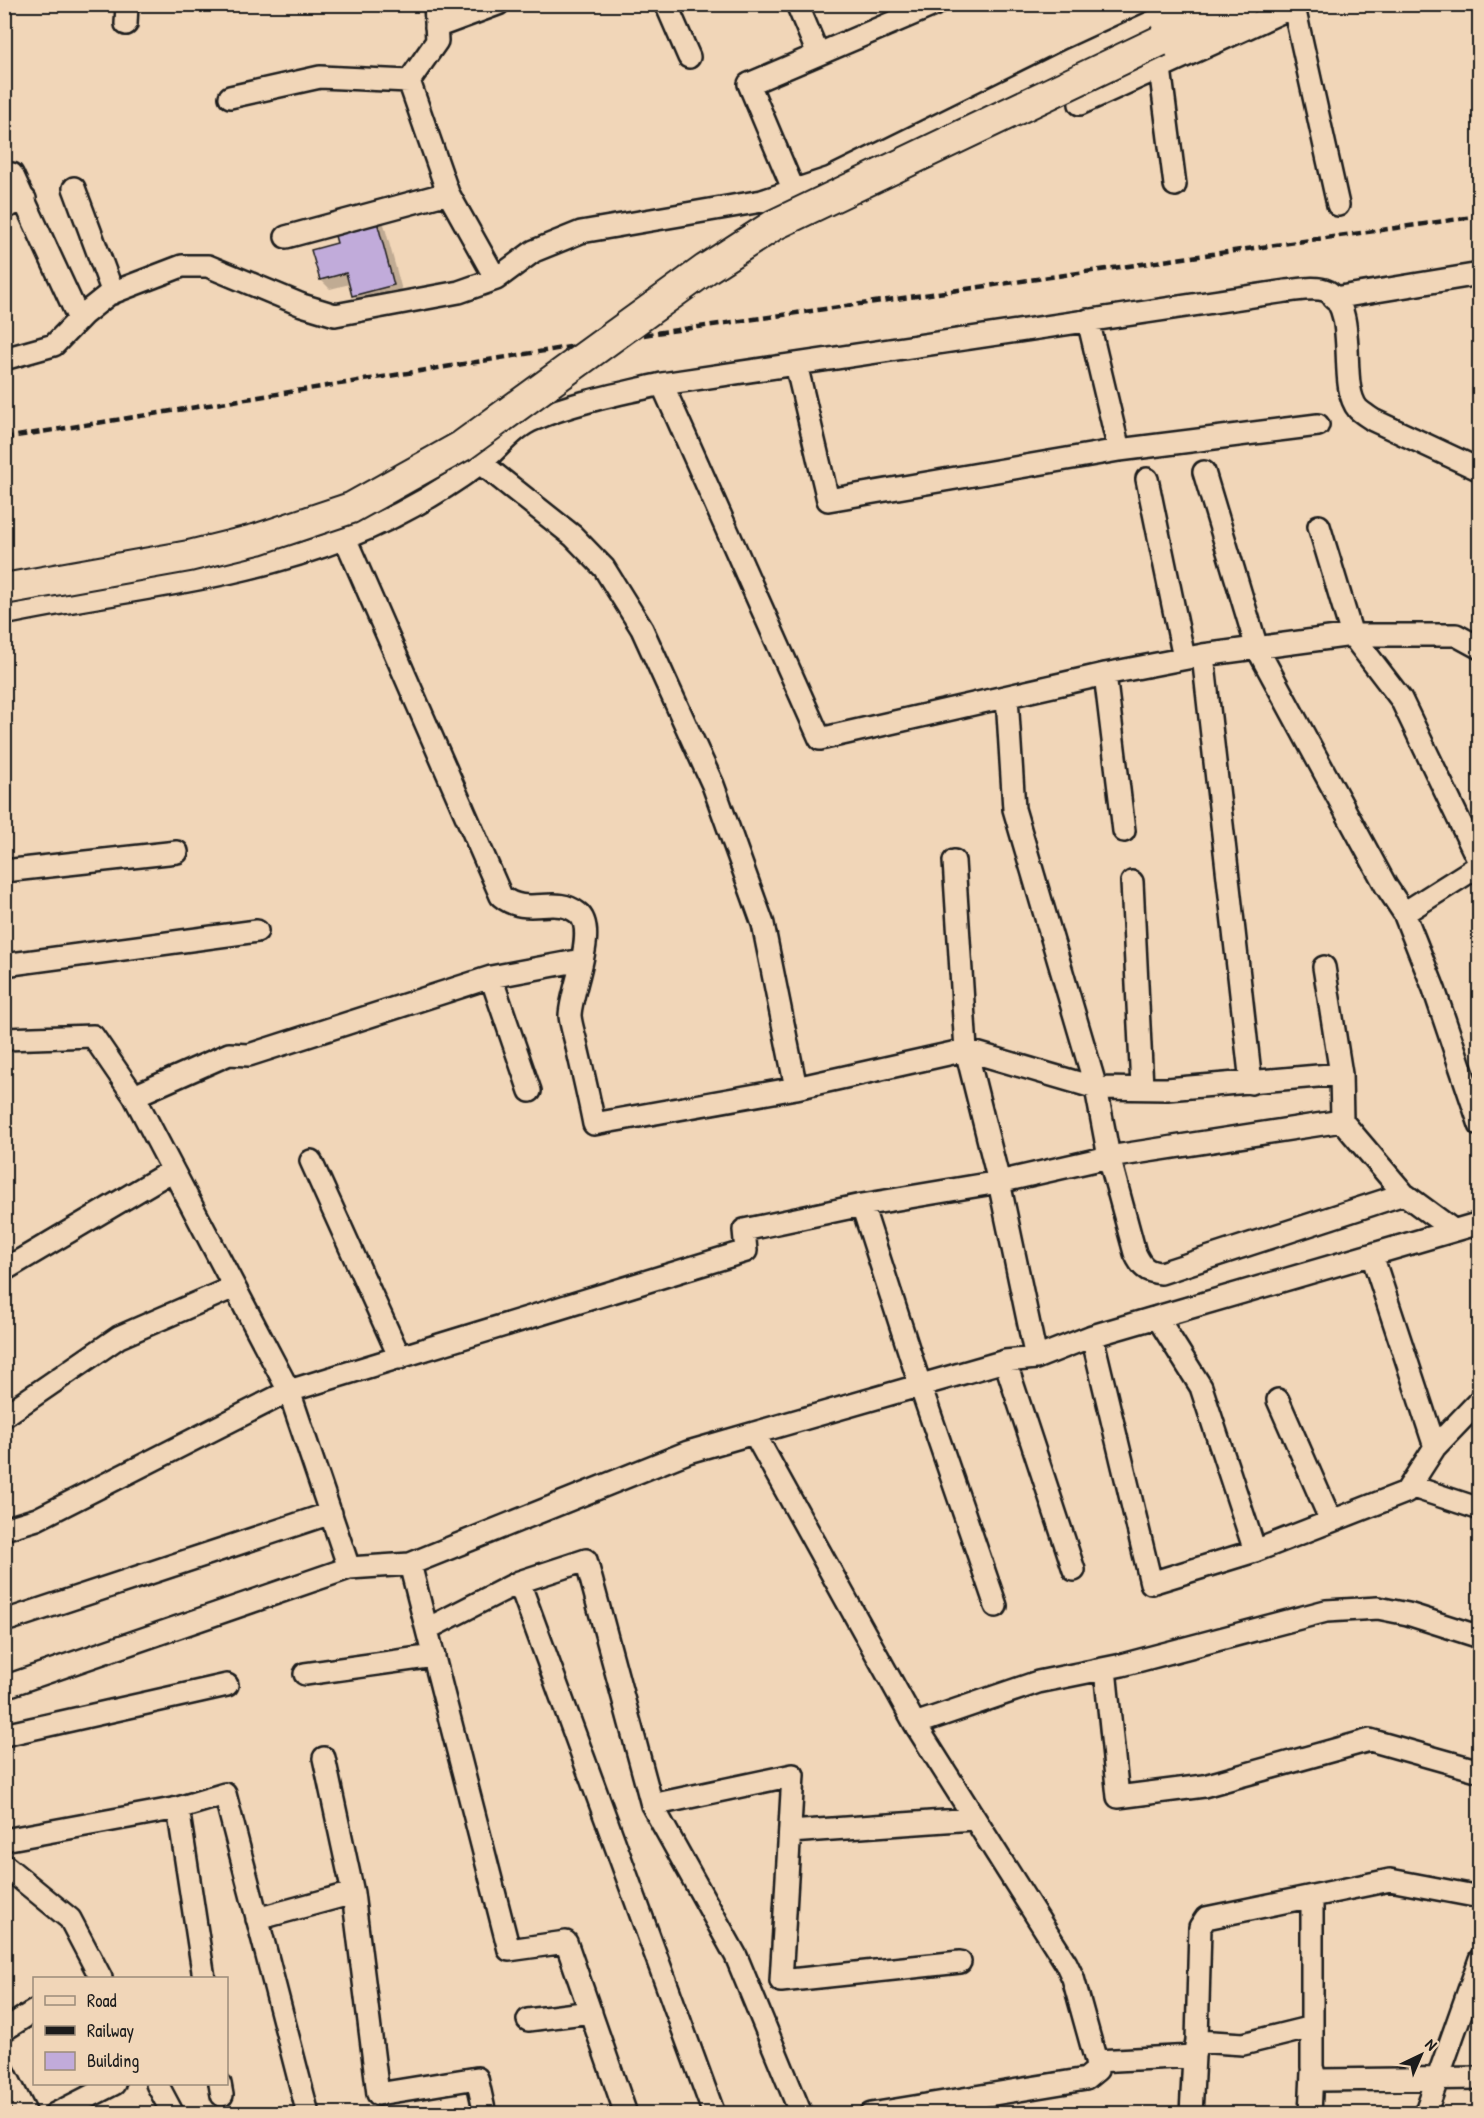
<svg xmlns="http://www.w3.org/2000/svg" width="1484" height="2118" font-family="'Patrick Hand',sans-serif">
<style>
.shadow{fill:#0003}
.lines{fill:none;stroke-linecap:round;stroke-linejoin:round}
.stream{stroke:#61909b;stroke-width:6}
.building{fill:#c1abda;stroke:#1c1c1c;stroke-width:1.5}
.street-casing{stroke:#1c1c1c;stroke-width:26}
.secondary-casing{stroke:#1c1c1c;stroke-width:34}
.street{stroke:#f1d6b8;stroke-width:21}
.secondary{stroke:#f1d6b8;stroke-width:30}
.rail{stroke:#1c1c1c;stroke-width:4.5;stroke-dasharray:9 4.5;stroke-linecap:butt}
.secondary-bridge-casing{stroke:#1c1c1c;stroke-width:34;stroke-linecap:butt}
.secondary-bridge{stroke:#f1d6b8;stroke-width:30}
</style>
<rect width="100%" height="100%" fill="#f1d6b8"/>
<filter id="ink" filterUnits="userSpaceOnUse"><feTurbulence type="fractalNoise" baseFrequency=".0167" numOctaves="2"/><feDisplacementMap in="SourceGraphic" scale="12" xChannelSelector="R" yChannelSelector="G"/><feConvolveMatrix kernelMatrix="1 2 1 2 8 2 1 2 1" color-interpolation-filters="sRGB"/></filter>
<g filter="url(#ink)">
<path class="shadow" d="M374 215 384 224 403 294 362 304 353 295 350 284 330 289 321 280 339 244Z"/>
<g class="lines">
<path class="stream" d="M1479 2114 1480 2112"/>
</g>
<path class="building" d="M375 214 394 285 352 296 346 273 320 280 311 250 337 243 332 225Z"/>
<g class="lines">
<defs>
<path id="street" d="M435 4 437 41 409 81 448 193 496 279
M666 4 689 57
M797 4 818 54
M1294 7 1338 205
M126 24 127 4
M436 27 498 4
M1160 68 1175 185
M230 97 320 77 409 81
M1080 104 1299 4
M12 174 79 319
M74 188 113 293
M794 191 749 84 936 4
M4 208 25 199
M286 237 448 193
M1334 298 1480 274
M1088 320 1119 450
M4 359 54 345 84 314 109 294 182 266H208L302 305 335 315 459 292 496 279 534 251 581 232 762 201 831 178 1072 59 1191 4
M796 364 828 500 1119 450 1318 425
M662 384 820 739 1105 674 1203 655 1352 635H1456L1480 648
M481 463 573 536 604 568 642 629 713 785 763 924 796 1088
M1204 472 1257 648 1386 886 1404 913 1480 865
M1147 479 1184 658
M1319 526 1352 635 1401 699 1480 864
M345 538 501 896C527 918 555 894 578 913 599 930 570 992 570 1016 571 1026 575 1037 577 1047 583 1073 589 1098 594 1124L796 1088 966 1050 1096 1088 1167 1089 1341 1074
M4 614C117 590 237 581 345 538 392 520 438 494 479 464 498 450 512 428 535 419 575 402 620 394 662 384L1286 291C1298 290 1316 286 1327 291 1360 309 1337 385 1358 409 1362 413 1369 417 1373 420L1480 470
M1203 655 1251 1083
M1105 674 1124 831
M1007 697 1014 809 1096 1088 1109 1157 1135 1253C1141 1266 1146 1272 1161 1273L1404 1194
M954 861 966 1050 999 1182 1036 1358
M4 871 177 852
M1132 882 1142 1087
M1404 913 1434 989 1480 1125
M4 965 257 931
M1324 967 1341 1074 1342 1121 1404 1194 1453 1230
M491 977 530 1091
M4 1039 93 1036 134 1096 289 1391 37 1519 4 1529
M134 1096 229 1054 249 1055 491 977 582 960
M311 1161 400 1358
M862 1205 920 1385 996 1606
M4 1270 173 1170
M1157 1317 1201 1387 1255 1551
M1092 1336 1151 1583 1255 1551 1406 1492 1435 1447 1372 1255
M1005 1361 1074 1570
M1278 1400 1331 1521
M4 1416 119 1337 234 1287
M754 1433 915 1724 1066 1963 1073 1978 1096 2061 1097 2070 1086 2079 871 2114
M1435 1447 1480 1400
M1410 1486 1480 1509
M410 1564 509 1950 566 1942 626 2114
M349 1568 289 1391 746 1251 744 1230 862 1205 999 1182 1109 1157 1342 1121
M519 1582 714 2114
M11 1619 331 1513
M427 1629 519 1582 586 1560 652 1805 736 1956 801 2114
M1105 1669 1118 1797 1204 1786 1370 1740 1480 1771
M305 1674 434 1656
M4 1687 349 1568 410 1564 688 1452 1005 1361 1036 1358 1092 1336 1480 1223
M915 1724 1038 1682 1122 1665 1326 1611 1378 1608 1408 1614 1480 1637
M4 1735 227 1685
M324 1758 353 1893
M652 1805 793 1775 781 1981 960 1962
M178 1808 204 1978
M790 1832 973 1819
M4 1840 178 1808 225 1794 308 2114
M4 1865 70 1919 101 1978
M1312 1898V2067L1315 2077 1320 2080 1480 2078
M257 1919 353 1893 378 2094 477 2078 485 2114
M528 2020 591 2012
M4 2030 34 2011
M1197 2041 1243 2044 1312 2027
M1096 2061 1194 2056 1197 2041 1200 1927 1206 1918 1390 1880 1480 1897
M4 2071 26 2114
M157 2084 173 2114
M220 2084 222 2095
M55 2114 114 2084
M1191 2114 1194 2056
M1310 2114 1312 2072
M1425 2114 1480 1959"/>
<path id="secondary" d="M1160 41 1242 4"/>
</defs>
<use href="#street" class="street-casing"/>
<use href="#secondary" class="secondary-casing"/>
<use href="#street" class="street"/>
<use href="#secondary" class="secondary"/>
<path class="rail" d="M4 438 656 333 1480 216"/>
<defs>
<path id="secondary-bridge" d="M4 589 189 556 258 539 351 508 462 446 706 269 774 225 1160 41"/>
</defs>
<use href="#secondary-bridge" class="secondary-bridge-casing"/>
<use href="#secondary-bridge" class="secondary-bridge"/>
</g>
</g>
<rect width="1484" height="2118" fill="none" stroke="#f1d6b8" stroke-width="24"/>
<rect x="12" y="12" width="1460" height="2094" fill="none" stroke="#1c1c1c" stroke-width="2" filter="url(#ink)"/>
<rect x="33" y="1977" width="195" height="108" fill="#f1d6b8" stroke="#9c8c7a" stroke-width="1.5"/>
<rect x="45" y="1996" width="30" height="9" fill="#f1d6b8" stroke="#9c8c7a" stroke-width="1.5"/>
<text x="87" y="2007" font-size="18" fill="#1c1c1c">Road</text>
<rect x="45" y="2026" width="30" height="9" fill="#1c1c1c" stroke="#9c8c7a" stroke-width="1.5"/>
<text x="87" y="2037" font-size="18" fill="#1c1c1c">Railway</text>
<rect x="45" y="2052" width="30" height="18" fill="#c1abda" stroke="#9c8c7a" stroke-width="1.5"/>
<text x="87" y="2067" font-size="18" fill="#1c1c1c">Building</text>
<g transform="translate(1421 2055) rotate(44)" stroke="#f1d6b8" stroke-width="4.5" paint-order="stroke">
<path d="M0-4.5L10 22L0 15L-10 22Z" fill="#1c1c1c"/>
<text y="-9" font-size="16" font-weight="bold" text-anchor="middle" fill="#1c1c1c">N</text>
</g>
</svg>
